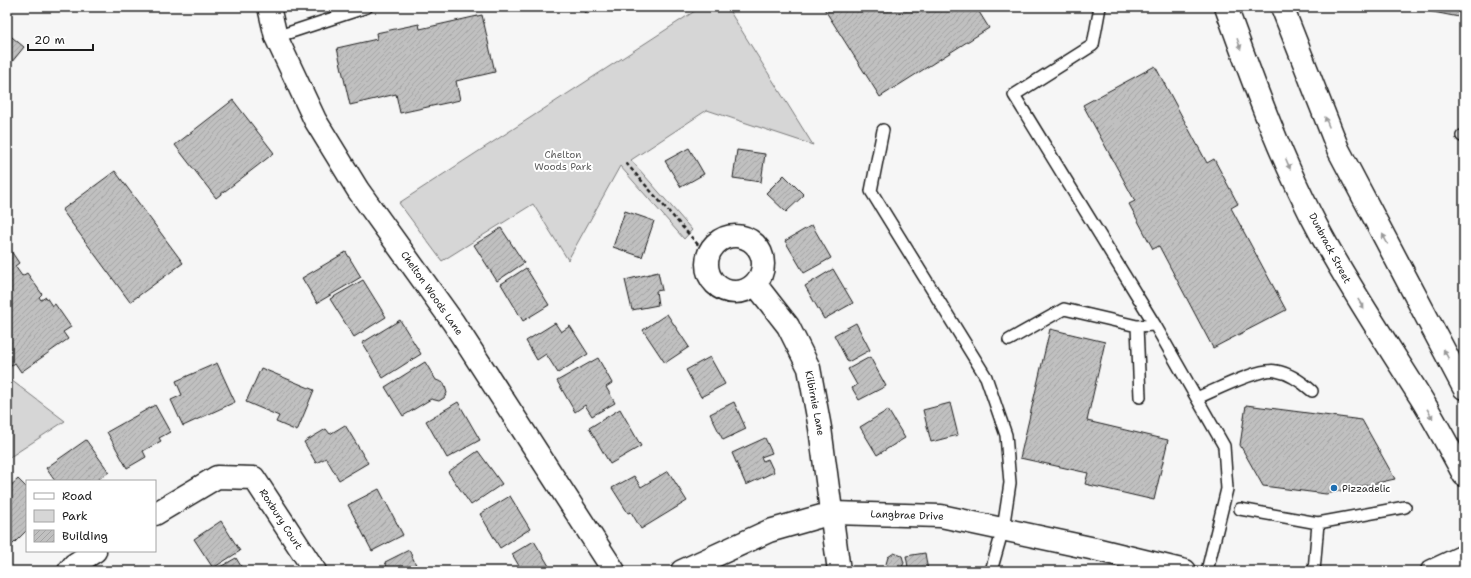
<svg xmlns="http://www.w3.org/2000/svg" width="1471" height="578" font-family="'Shantell Sans',sans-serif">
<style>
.green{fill:#d6d6d6;stroke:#797979}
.building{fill:url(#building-hatch);stroke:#1c1c1c}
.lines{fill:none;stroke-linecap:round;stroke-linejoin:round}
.service-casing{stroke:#1c1c1c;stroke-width:14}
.minor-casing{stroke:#1c1c1c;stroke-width:25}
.tertiary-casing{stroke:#1c1c1c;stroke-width:25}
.secondary-casing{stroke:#1c1c1c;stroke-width:25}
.path{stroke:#1c1c1c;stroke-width:2.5;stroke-dasharray:4 3;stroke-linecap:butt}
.service{stroke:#fff;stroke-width:11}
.minor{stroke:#fff;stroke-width:22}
.tertiary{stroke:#fff;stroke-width:22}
.secondary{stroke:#fff;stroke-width:22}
.oneway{fill:#999}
.poi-dot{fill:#1f6fb2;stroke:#fff;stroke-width:1.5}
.labels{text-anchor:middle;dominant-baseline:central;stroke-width:4;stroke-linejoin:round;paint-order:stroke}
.park-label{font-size:10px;fill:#5d5d5d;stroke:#fff}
.street-label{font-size:10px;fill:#1c1c1c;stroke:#fff}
.poi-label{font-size:10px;fill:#1c1c1c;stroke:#fff;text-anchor:start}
</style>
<defs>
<pattern id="building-hatch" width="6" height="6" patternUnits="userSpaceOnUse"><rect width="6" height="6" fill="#c0c0c0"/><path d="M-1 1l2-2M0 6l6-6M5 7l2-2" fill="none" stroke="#a4a4a4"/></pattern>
</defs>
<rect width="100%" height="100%" fill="#f6f6f6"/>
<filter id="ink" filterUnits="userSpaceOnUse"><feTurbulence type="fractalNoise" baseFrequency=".025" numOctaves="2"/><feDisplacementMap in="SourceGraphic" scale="8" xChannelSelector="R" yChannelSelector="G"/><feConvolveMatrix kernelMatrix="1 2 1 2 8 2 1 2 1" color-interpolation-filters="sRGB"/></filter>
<g filter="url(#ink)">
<path class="green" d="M701 7H727L813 145 707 110 631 160 692 230 684 239 620 166 568 260 533 204 442 261 399 203Z
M7 377 65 421 7 459Z"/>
<path class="building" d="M577 7H593L588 14Z
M823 7H976L989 28 880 97Z
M1429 7H1464V18L1428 11Z
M482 15 495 72 456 81 460 100 400 113 396 94 350 105 337 48 377 39 376 33 419 24 420 29Z
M7 33 24 47 7 68Z
M1155 66 1207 163 1214 159 1238 204 1231 208 1286 310 1213 348 1159 246 1153 249 1129 204 1135 201 1083 105Z
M233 100 274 153 216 198 175 145Z
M689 148 704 174 681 187 665 161Z
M737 150 765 154 761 182 733 178Z
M115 171 183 263 130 302 62 210Z
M784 175 804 195 786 212 766 193Z
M625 211 654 221 642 257 613 247Z
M812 225 831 258 804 273 785 241Z
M501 228 524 263 497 281 474 245Z
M7 245 19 263 15 266 22 276 27 273 42 294 39 297 41 300 46 297 52 306 55 304 71 327 63 332 68 339 21 372 15 363 7 369Z
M346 252 361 277 317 303 302 278Z
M526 268 549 305 523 321 501 284Z
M833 269 853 303 824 319 805 286Z
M658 272 662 290 656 291 658 305 632 310 625 280Z
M363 280 386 317 354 337 330 299Z
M667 314 689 347 665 363 643 330Z
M400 320 421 354 383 378 362 343Z
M555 323 561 332 570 326 588 354 558 373 546 354 537 360 526 341Z
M856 323 870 350 848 362 834 335Z
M1050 329 1105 342 1087 421 1168 440 1154 500 1085 484 1088 473 1020 458Z
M710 357 725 384 701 397 686 370Z
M870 357 886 386 859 400 852 388 857 385 848 369Z
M598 358 612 383 606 387 615 403 592 416 585 405 575 412 557 381Z
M425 362 436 380 444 383 447 393 444 398 439 401 431 399 403 416 385 387Z
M217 363 235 402 183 426 171 400 182 395 176 381Z
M261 368 314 390 297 431 276 422 279 416 246 402Z
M458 402 480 440 447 458 426 421Z
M734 402 746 429 723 440 710 414Z
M950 403 958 435 931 442 923 410Z
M155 405 170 432 159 438 161 441 143 451 146 457 127 468 107 432Z
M1246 405 1362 420 1395 479 1326 494 1263 486 1240 445Z
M620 409 641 446 610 464 589 428Z
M888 410 905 438 877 455 860 427Z
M345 425 368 463 339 480 326 458 316 463 304 442 326 429 330 434Z
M765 438 772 453 761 457 763 461 768 459 774 472 746 485 732 453Z
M86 440 109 472 96 481H55L46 468Z
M478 451 502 484 471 505 448 472Z
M668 471 687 501 641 529 631 512 628 513 612 488 634 476 641 487Z
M18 479 27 488V530L12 545 7 540V489Z
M379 489 403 535 372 551 348 505Z
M510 496 530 529 500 548 480 514Z
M221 521 240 551 213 568 194 539Z
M534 541 552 571H522L512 554Z
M409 550 419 571H389L385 562Z
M894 553 902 556 904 563 902 567H908L906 556 925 553 928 571H886L890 569 886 564 888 557Z
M236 558 244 571H213Z"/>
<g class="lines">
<defs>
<path id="service" d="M1100 7 1093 45 1014 95 1155 325 1224 446 1227 489 1207 571
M276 37 367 7
M883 130 871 191 986 377 1006 435 1010 483 1003 529 991 571
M1462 136 1464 135
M1137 326 1140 397
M1009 340 1064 309 1137 326 1155 325
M1197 398C1214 391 1260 367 1276 371 1289 373 1302 382 1312 391
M1240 509 1318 523
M1314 571 1318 523 1405 507"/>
<path id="minor" d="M269 7 276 37 315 120 358 190 453 322 614 571
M707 264a28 28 0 1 1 56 0a28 28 0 1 1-56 0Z
M756 285 788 326 809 368 820 428 839 571
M155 514 217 477 254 478 315 571
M69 571 74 565 95 551"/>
<path id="tertiary" d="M682 571 769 531 832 513 941 516 1095 549 1185 571
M1432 571 1464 556"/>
<path id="secondary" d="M1226 7C1254 85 1283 165 1323 238 1353 293 1388 345 1421 398 1436 423 1450 449 1464 475
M1282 7 1338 149 1464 388"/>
</defs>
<use href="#service" class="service-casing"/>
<use href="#minor" class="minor-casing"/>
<use href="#tertiary" class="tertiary-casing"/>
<use href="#secondary" class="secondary-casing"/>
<path class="path" d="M626 163 708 256"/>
<use href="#service" class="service"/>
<use href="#minor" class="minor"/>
<use href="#tertiary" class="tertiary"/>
<use href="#secondary" class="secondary"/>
</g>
<defs><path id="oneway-solid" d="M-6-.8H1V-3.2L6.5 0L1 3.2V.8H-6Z"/></defs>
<g class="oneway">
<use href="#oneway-solid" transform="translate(1239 44) rotate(71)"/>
<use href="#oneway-solid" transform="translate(1327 122) rotate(-112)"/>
<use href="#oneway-solid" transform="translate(1288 164) rotate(67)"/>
<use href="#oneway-solid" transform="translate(1385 239) rotate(-118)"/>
<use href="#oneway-solid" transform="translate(1361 304) rotate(58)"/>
<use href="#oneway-solid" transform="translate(1446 354) rotate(-118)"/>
<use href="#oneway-solid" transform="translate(1430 414) rotate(61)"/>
</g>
</g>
<circle class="poi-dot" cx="1334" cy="488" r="4"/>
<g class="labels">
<g class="park-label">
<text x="563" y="154">Chelton<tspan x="563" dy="12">Woods Park</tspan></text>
</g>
<g class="street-label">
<text transform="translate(1330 248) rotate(62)">Dunbrack Street</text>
<text transform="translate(432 293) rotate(55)">Chelton Woods Lane</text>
<text transform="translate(815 403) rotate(79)">Kilbirnie Lane</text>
<text transform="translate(907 515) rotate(2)">Langbrae Drive</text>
<text transform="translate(281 519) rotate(57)">Roxbury Court</text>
</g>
<g class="poi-label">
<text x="1342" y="488">Pizzadelic</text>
</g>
</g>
<rect width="1471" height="578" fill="none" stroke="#fff" stroke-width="24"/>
<rect x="12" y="12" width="1447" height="554" fill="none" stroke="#1c1c1c" stroke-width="1.5" filter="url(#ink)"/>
<rect x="26" y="480" width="130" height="72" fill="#ffffff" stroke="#a4a4a4"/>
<rect x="34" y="493" width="20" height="6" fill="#ffffff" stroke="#a4a4a4"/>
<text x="62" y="500" font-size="12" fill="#1c1c1c">Road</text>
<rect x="34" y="510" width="20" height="12" fill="#d6d6d6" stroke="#a4a4a4"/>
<text x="62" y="520" font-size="12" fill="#1c1c1c">Park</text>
<rect x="34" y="530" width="20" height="12" fill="url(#building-hatch)" stroke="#a4a4a4"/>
<text x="62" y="540" font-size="12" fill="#1c1c1c">Building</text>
<path d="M28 44v6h65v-6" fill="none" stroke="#1c1c1c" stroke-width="2"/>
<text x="34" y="44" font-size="12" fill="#1c1c1c" stroke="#ffffff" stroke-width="3" paint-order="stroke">20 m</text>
</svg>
